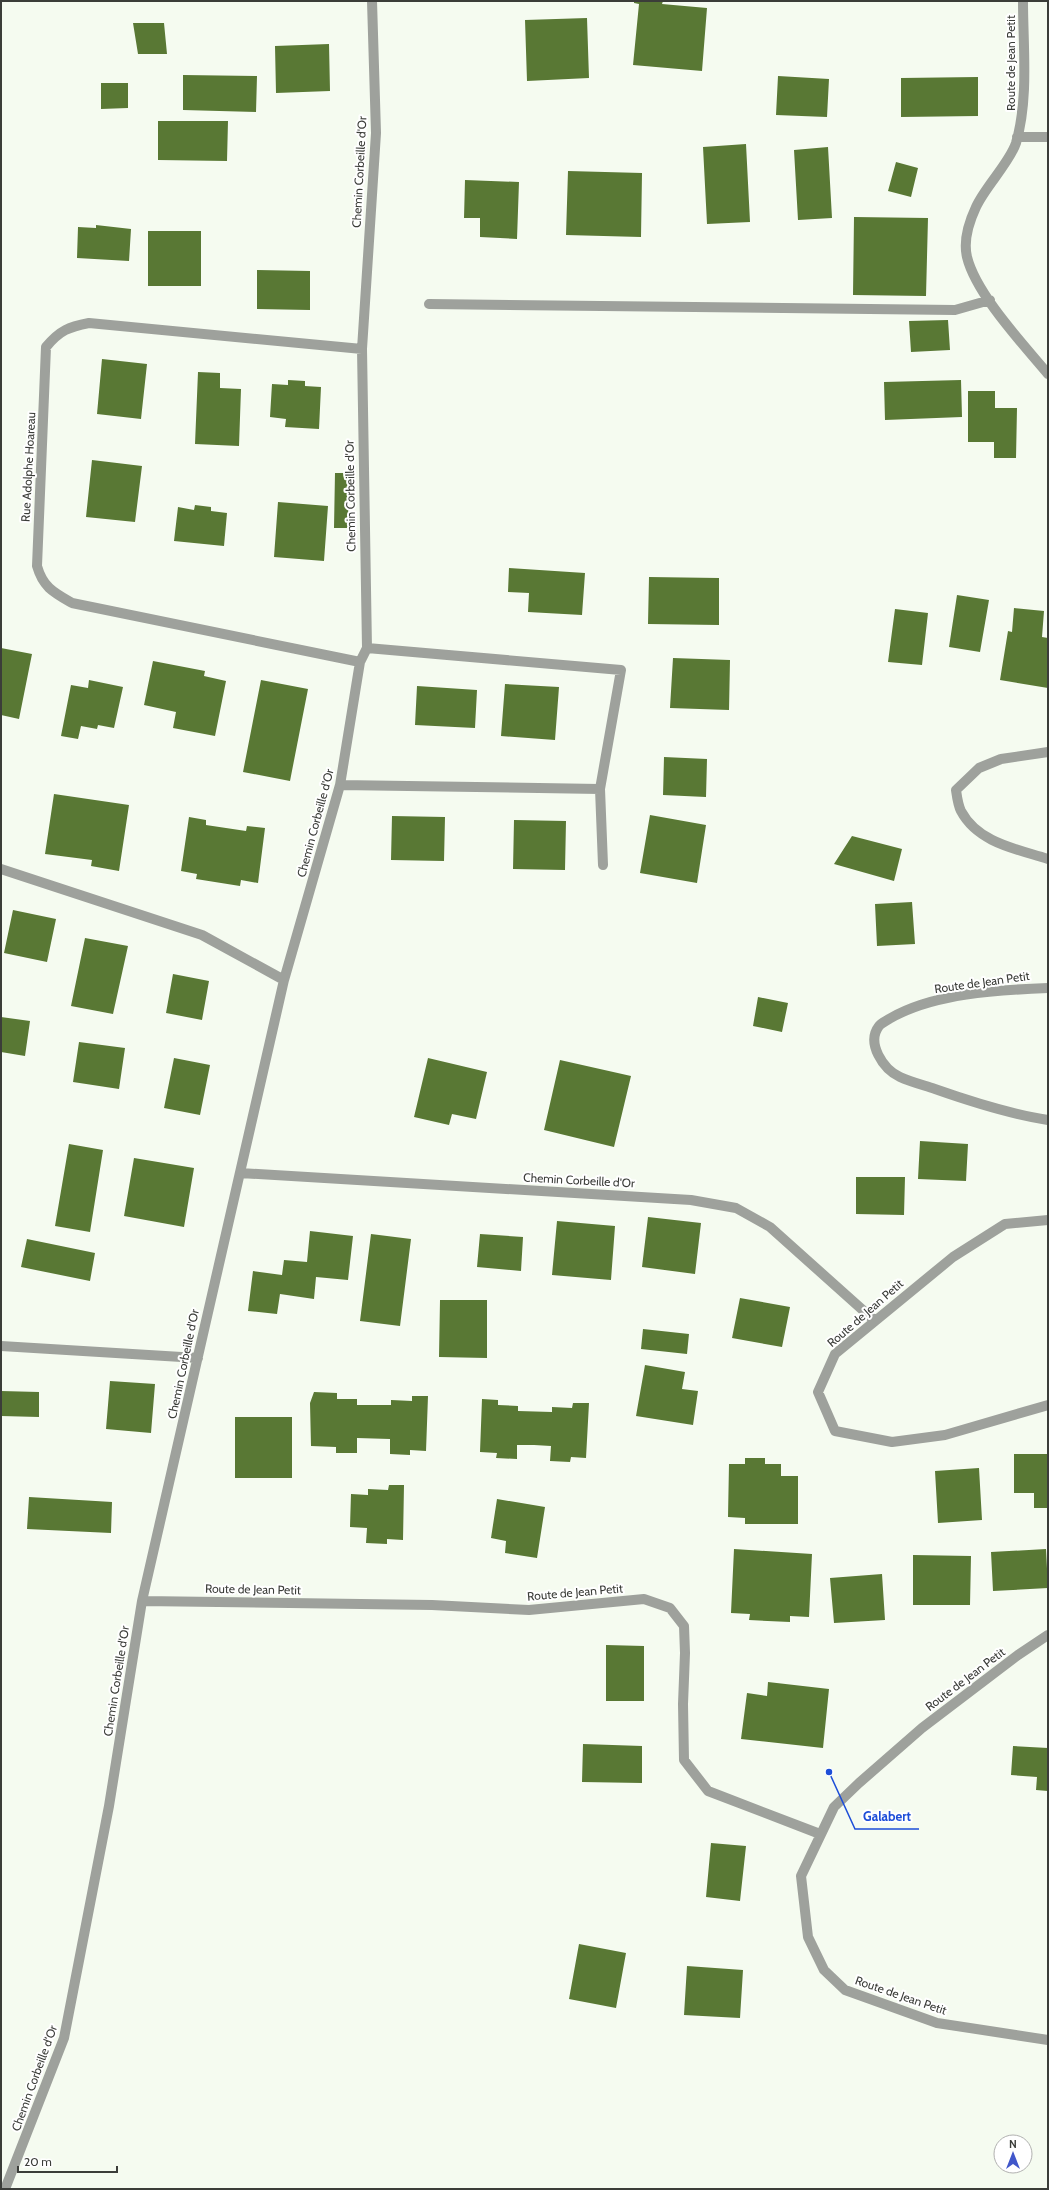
<svg xmlns="http://www.w3.org/2000/svg" width="1049" height="2190" font-family="Cabin,sans-serif">
<style>
.building{fill:#597834}
.lines{fill:none;stroke-linecap:round;stroke-linejoin:round}
.minor{stroke:#9ea19c;stroke-width:10}
.labels{text-anchor:middle;dominant-baseline:central;stroke-width:4;stroke-linejoin:round;paint-order:stroke}
.street-label{font-size:12px;fill:#3b3d39;stroke:#fff}
.leader{fill:none;stroke:#1d4ed8;stroke-width:1.5}
.callout-dot{fill:#1d4ed8;stroke:#fff;stroke-width:1.5}
.callout-label{font-size:13px;text-anchor:middle;font-weight:bold;fill:#1d4ed8;stroke:#fff;stroke-width:4;stroke-linejoin:round;paint-order:stroke}
</style>
<rect width="100%" height="100%" fill="#f5fbf0"/>
<path class="building" d="M634 1H663L662 4 707 8 702 71 633 65 639 4 634 3Z
M587 18 589 78 527 81 525 20Z
M133 23H164L167 54H138Z
M329 44 330 91 276 93 275 46Z
M183 75 257 76 256 112 183 110Z
M778 76 829 79 827 117 776 115Z
M978 77V116L901 117V78Z
M101 83H128V108L101 109Z
M158 121H228L227 161 158 160Z
M746 144 750 222 707 224 703 147Z
M828 147 832 218 798 220 794 150Z
M896 162 918 168 911 197 888 191Z
M568 171 642 173 641 237 566 235Z
M465 180 519 182 517 239 480 237V218H464Z
M854 217 928 218 926 296 853 295Z
M96 225 131 229 129 261 77 258 78 227 96 228Z
M148 231H201V286H148Z
M257 270 310 271V310L257 309Z
M948 320 950 350 911 352 909 321Z
M102 359 147 364 141 419 97 414Z
M198 372 220 373V388L241 389 239 446 195 444Z
M288 380 305 381V386L321 387 319 429 285 427 286 419 270 417 272 384 288 385Z
M961 380 962 417 885 420 884 382Z
M968 391H995V408H1017L1016 458H994V442H968Z
M92 460 142 466 135 522 86 517Z
M335 473H349L348 528H334Z
M278 502 328 506 324 561 274 557Z
M195 505 211 507V511L227 513 224 546 174 541 178 507 194 510Z
M509 568 585 573 582 615 528 612 529 593 508 592Z
M649 577 719 578V625L648 624Z
M957 595 989 600 980 652 949 647Z
M1014 608 1044 611 1042 637 1048 638V688L1000 680 1008 631 1012 632Z
M895 609 928 613 922 665 888 662Z
M1 648 32 654 19 719 1 715Z
M673 658 730 660 729 710 670 708Z
M153 661 205 671 204 676 226 681 215 736 173 728 176 712 144 705Z
M89 680 123 687 114 728 98 725 97 729 81 726 78 739 61 736 71 685 88 688Z
M261 680 308 689 290 781 243 772Z
M505 684 559 687 555 740 501 736Z
M417 686 477 690 475 728 415 725Z
M664 757 707 759 706 797 663 795Z
M54 794 129 805 119 871 91 866 92 860 45 854Z
M650 815 706 825 697 883 640 873Z
M392 816 445 817 444 861 391 860Z
M189 817 206 820V825L246 831 247 826 265 828 258 883 241 880 240 886 196 879 197 874 181 871Z
M514 820 566 821 565 870 513 869Z
M852 836 902 849 894 881 834 864Z
M912 902 915 944 877 946 875 904Z
M13 910 56 919 47 962 4 953Z
M85 938 128 946 113 1014 71 1006Z
M173 974 209 981 202 1020 166 1013Z
M758 997 788 1003 782 1032 753 1026Z
M1 1017 30 1021 25 1056 1 1052Z
M79 1042 125 1048 119 1089 73 1082Z
M174 1058 210 1065 200 1115 164 1108Z
M428 1058 487 1072 476 1119 452 1114 449 1125 414 1117Z
M560 1060 631 1076 614 1147 544 1130Z
M920 1141 968 1144 966 1181 918 1179Z
M69 1144 103 1150 90 1232 55 1226Z
M134 1158 194 1168 184 1227 124 1216Z
M856 1177H905L904 1215 856 1214Z
M648 1217 701 1223 695 1274 642 1267Z
M557 1221 615 1226 611 1280 552 1275Z
M310 1231 353 1236 348 1280 316 1277 314 1299 280 1294 277 1314 248 1311 253 1271 282 1275 284 1260 307 1262Z
M371 1234 411 1239 400 1326 360 1321Z
M480 1234 523 1237 521 1271 477 1267Z
M27 1239 95 1253 90 1281 21 1267Z
M740 1298 790 1307 782 1347 732 1338Z
M440 1300H487V1358L439 1357Z
M643 1329 689 1334 687 1354 641 1349Z
M645 1365 685 1372 682 1389 698 1391 693 1425 636 1416Z
M110 1381 155 1384 151 1433 106 1429Z
M1 1391 39 1392V1417L1 1416Z
M314 1392 337 1393V1399H357V1405H391V1400L412 1401V1396H428L426 1451 410 1450V1455L390 1454V1439L357 1438V1453H336V1447L311 1446 310 1403Z
M482 1399 498 1400V1405L518 1406V1411L552 1412V1407L572 1408 573 1403H589L586 1458 571 1457 570 1462 550 1461 551 1446 534 1445H517V1459L496 1458 497 1453 480 1452Z
M235 1417H292V1478H235Z
M1014 1454H1048V1508H1034V1493H1014Z
M745 1458H765V1464H781V1476H798V1524H745V1518L728 1517 729 1464H745Z
M979 1468 982 1520 938 1523 935 1471Z
M389 1485H404L403 1540 387 1539V1544L366 1543 367 1528 350 1527 351 1494 368 1495V1489L388 1490Z
M29 1497 112 1502 111 1533 27 1529Z
M497 1499 545 1507 537 1558 505 1553 506 1541 491 1538Z
M734 1549 812 1554 809 1617 790 1616V1622L749 1620 750 1614 731 1613Z
M1046 1549 1048 1588 993 1591 991 1552Z
M913 1555 971 1556 970 1605H913Z
M882 1574 885 1620 834 1623 830 1578Z
M606 1645 644 1646V1701H606Z
M768 1682 829 1689 823 1748 741 1739 747 1693 767 1696Z
M583 1744 642 1746V1783L582 1782Z
M1013 1746 1048 1748V1791L1036 1790 1037 1777 1011 1775Z
M711 1843 746 1846 740 1901 706 1897Z
M579 1944 626 1953 616 2008 569 1999Z
M687 1966 743 1970 740 2018 684 2015Z"/>
<g class="lines">
<path class="minor" d="M1023 1C1023 47 1029 98 1016 143 1010 162 985 187 976 207 969 222 963 240 967 257 976 294 1023 344 1048 374
M1017 137H1048
M429 304 955 310 990 300
M367 648 621 670 600 789 603 865
M360 662 72 603C53 592 43 587 37 566L46 347C60 330 69 327 89 323L362 349
M1048 752 1001 759 979 768 956 790C957 797 958 805 961 811 978 843 1017 849 1048 859
M340 785 600 789
M1 869 202 935 284 980
M1048 988C998 990 933 993 889 1019 886 1021 881 1023 879 1026 866 1043 883 1069 900 1077 911 1082 923 1085 935 1089 972 1102 1009 1114 1048 1120
M240 1173 691 1200 736 1208 770 1227 875 1321
M1048 1220 1005 1224 953 1257 835 1354 818 1392 835 1431 892 1442 945 1435 1048 1405
M1 1346 198 1358
M142 1601 432 1605 529 1610 644 1599 670 1608 684 1626 685 1653 683 1704 684 1760 708 1791 820 1834
M1048 1635 1018 1655 922 1728 859 1783 834 1807 801 1876 808 1937 824 1970 845 1990 937 2023 1048 2040
M5 2189 64 2038 109 1806 142 1601 284 980 340 785 360 662 367 648 362 349 376 133 372 1"/>
</g>
<g class="labels">
<g class="street-label">
<text transform="translate(1010 63) rotate(-90)">Route de Jean Petit</text>
<text transform="translate(359 172) rotate(-87)">Chemin Corbeille d'Or</text>
<text transform="translate(28 467) rotate(-87)">Rue Adolphe Hoareau</text>
<text transform="translate(350 496) rotate(-91)">Chemin Corbeille d'Or</text>
<text transform="translate(315 823) rotate(-75)">Chemin Corbeille d'Or</text>
<text transform="translate(982 982) rotate(-8)">Route de Jean Petit</text>
<text transform="translate(579 1180) rotate(3)">Chemin Corbeille d'Or</text>
<text transform="translate(865 1313) rotate(-41)">Route de Jean Petit</text>
<text transform="translate(183 1364) rotate(-78)">Chemin Corbeille d'Or</text>
<text transform="translate(253 1589) rotate(1)">Route de Jean Petit</text>
<text transform="translate(575 1592) rotate(-5)">Route de Jean Petit</text>
<text transform="translate(965 1679) rotate(-37)">Route de Jean Petit</text>
<text transform="translate(116 1681) rotate(-81)">Chemin Corbeille d'Or</text>
<text transform="translate(901 1995) rotate(19)">Route de Jean Petit</text>
<text transform="translate(34 2078) rotate(-70)">Chemin Corbeille d'Or</text>
</g>
</g>
<path class="leader" d="M829 1772L855 1829H919"/>
<circle class="callout-dot" cx="829" cy="1772" r="4"/>
<g class="callout-label">
<text x="887" y="1821">Galabert</text>
</g>
<rect width="1049" height="2190" fill="none" stroke="#3b3d39" stroke-width="4"/>
<g transform="translate(1013 2154)"><circle r="19" fill="#ffffff" stroke="#b1b1b0"/>
<path d="M0-3L7 15L0 10L-7 15Z" fill="#4157ca"/>
<text y="-6" font-size="11" font-weight="bold" text-anchor="middle" fill="#3b3d39">N</text>
</g>
<path d="M18 2166v6h99v-6" fill="none" stroke="#3b3d39" stroke-width="2"/>
<text x="24" y="2166" font-size="12" fill="#3b3d39" stroke="#ffffff" stroke-width="3" paint-order="stroke">20 m</text>
</svg>
